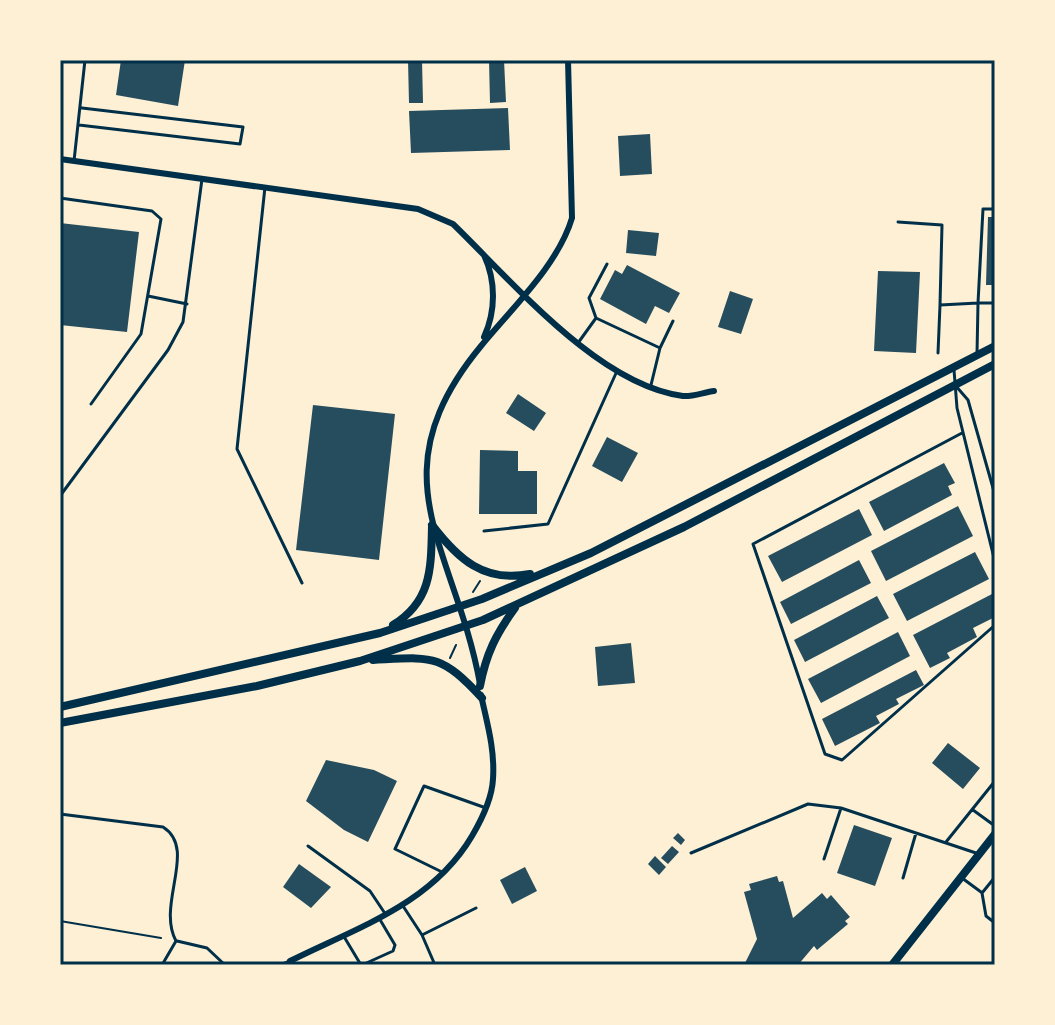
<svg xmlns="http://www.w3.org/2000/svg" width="1055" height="1025" font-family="Poppins,sans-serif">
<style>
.building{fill:#264d5e}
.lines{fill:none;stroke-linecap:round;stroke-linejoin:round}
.path{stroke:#003049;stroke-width:2}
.service{stroke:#003049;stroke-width:3}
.minor{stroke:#003049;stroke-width:6}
.secondary{stroke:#003049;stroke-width:8}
.neatline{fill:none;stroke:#003049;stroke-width:3}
</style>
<rect width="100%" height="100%" fill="#fdf0d5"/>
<path class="building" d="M121 60H185L178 106 116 95Z
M408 60H422L423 103H409Z
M489 60H504L506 102 490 103Z
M508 108 510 150 411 153 409 111Z
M650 134 652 174 620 176 618 136Z
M988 217H995V285H986Z
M60 223 139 232 127 332 60 325Z
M628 230 659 233 656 256 626 253Z
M627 265 680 293 669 313 655 306 646 324 600 299 615 270 622 274Z
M878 271 920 272 916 353 874 351Z
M730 291 753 299 741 334 718 327Z
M518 394 546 413 534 431 506 413Z
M313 405 395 414 379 560 296 550Z
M607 437 638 453 622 482 592 466Z
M480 450 518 451V471H537V514H479Z
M944 463 955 483 948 486 952 495 884 531 869 502Z
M958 506 973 536 886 581 871 551Z
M859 509 872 535 782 582 768 556Z
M975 552 989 579 907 621 893 594Z
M859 560 871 583 791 624 780 602Z
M992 594 995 617 973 628 977 637 947 653 950 658 930 668 913 635Z
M877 596 889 618 805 662 794 640Z
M898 632 910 656 821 703 808 679Z
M631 643 635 683 598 686 595 647Z
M916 670 924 685 896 699 899 704 876 716 880 723 835 746 822 719Z
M948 743 980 768 963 789 932 763Z
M326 760 374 770 397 781 368 842 344 830 306 801Z
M854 825 892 838 875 886 837 873Z
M678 833 685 840 681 845 673 838Z
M672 846 679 852 668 864 661 858Z
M655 856 666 867 659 875 648 864Z
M299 864 331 887 311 908 283 887Z
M525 867 537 891 512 904 500 880Z
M777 876 779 882 783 881 793 918 822 893 827 899 831 895 850 917 845 921 848 924 817 950 814 946 798 965H744L757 939 744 892 751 890 749 884Z"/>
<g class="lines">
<path class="path" d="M473 592 480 581
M450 658 456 645
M60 921 161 938"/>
<path class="service" d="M79 125 240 144 243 127 82 108
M74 161 85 60
M265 187 237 449 302 583
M60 198 152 211 161 219 141 334 91 404
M995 209H983L978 303H995
M898 222 942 225 940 305
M148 296 187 304
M596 318 589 298 607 264
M578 343 596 318 660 348 651 385
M660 348 673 321
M938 353 940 305 978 303 977 354
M954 370 957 408 995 562
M955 385 968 400 995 495
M962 433 753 544 825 754 842 760 995 625
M60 496 168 350 183 322 202 179
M484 531 548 524 617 371
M973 810 995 826
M60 814 163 827C198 849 156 904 176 941
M946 842 995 781
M308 846 370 891 386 915
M691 853 808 804 841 808
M824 859 841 808 979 854
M442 872 395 849 424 786 486 808
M995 877 982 893 986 916 995 923
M903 878 916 833
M962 878 981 892
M403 906 422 935 476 908
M343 935 361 965
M422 935 435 965
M177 941 207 948 225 965
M162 965 176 941
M280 965 290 961 291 965
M362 965 393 951 395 945 379 918"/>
<path class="minor" d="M60 159 418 209 453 224C512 281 598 385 683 396 692 397 705 392 714 391
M484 255C496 281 496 311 484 337
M480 684C455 546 373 477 481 346 512 308 558 265 572 218L568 60
M290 961C358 927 432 904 472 836 482 819 492 799 493 779 495 749 487 723 481 695"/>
<path class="secondary" d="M432 525C458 559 484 583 530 574
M393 625C432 601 431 568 432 526
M373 660C433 657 440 653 482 698
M480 686C486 654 496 634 515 608
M60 707 380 633 482 599 591 553 995 346
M60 723 257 686 360 661 483 620 684 527 995 364
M892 965 995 834"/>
</g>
<rect width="1055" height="1025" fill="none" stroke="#fdf0d5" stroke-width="124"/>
<rect x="62" y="62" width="931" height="901" class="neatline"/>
</svg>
